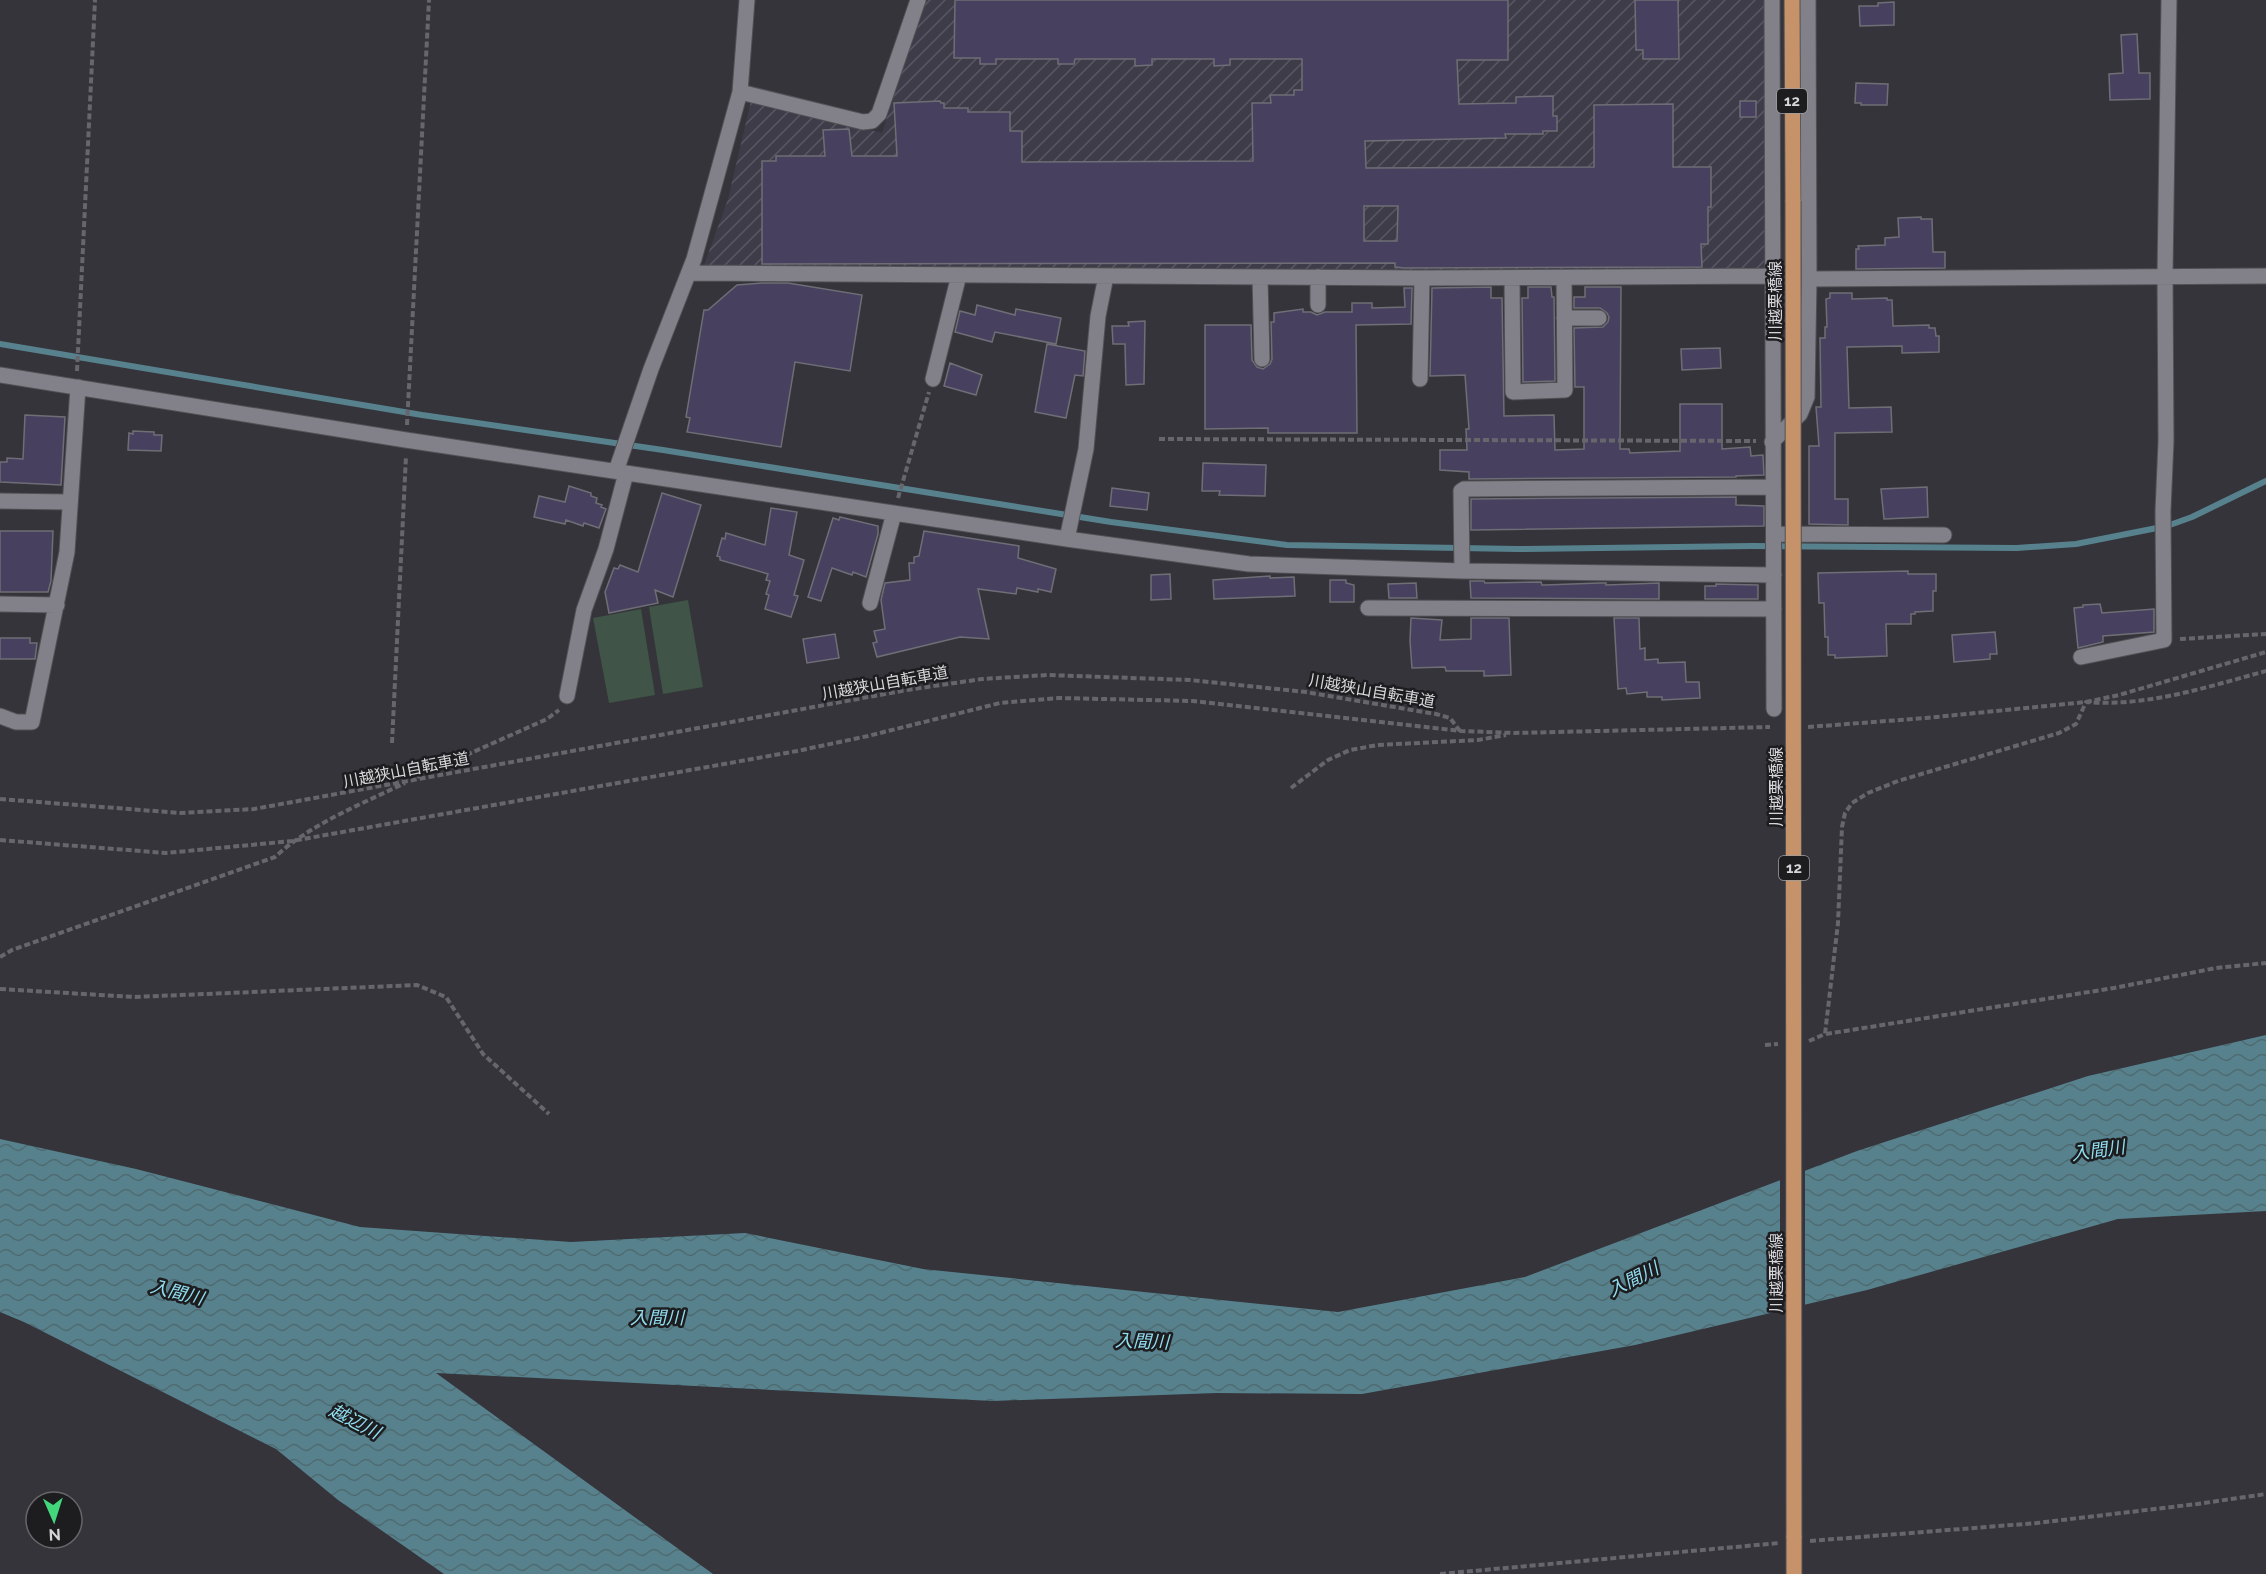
<svg xmlns="http://www.w3.org/2000/svg" width="2266" height="1574" font-family="Raleway,'Noto Sans JP',sans-serif">
<style>
.industrial{fill:url(#industrial-furrows)}
.garden{fill:#405447}
.water{fill:url(#water-waves)}
.pier{fill:#35343b}
.lines{fill:none;stroke-linecap:round;stroke-linejoin:round}
.stream{stroke:#57828d;stroke-width:6}
.building{fill:#47415f;stroke:#6f6e76;stroke-width:1.5;fill-rule:evenodd}
.minor-casing{stroke:#515055;stroke-width:17}
.major-casing{stroke:#515055;stroke-width:17}
.path{stroke:#67666c;stroke-width:4;stroke-dasharray:6 3;stroke-linecap:butt}
.minor{stroke:#828189;stroke-width:15}
.major{stroke:#c59269;stroke-width:15}
.major-bridge-casing{stroke:#515055;stroke-width:17;stroke-linecap:butt}
.major-bridge{stroke:#c59269;stroke-width:15}
.labels{text-anchor:middle;dominant-baseline:central;stroke-width:5;stroke-linejoin:round;paint-order:stroke}
.shield{fill:#1d1c1f;stroke:#9e9ea1;stroke-width:1.5}
.shield-label{font-size:15px;font-weight:bold;fill:#d6d5d9}
.street-label{font-size:16px;fill:#d6d5d9;stroke:#1d1c1f}
.water-label{font-size:18px;font-style:italic;fill:#90ddf0;stroke:#1d1c1f}
</style>
<defs>
<pattern id="industrial-furrows" width="10" height="10" patternUnits="userSpaceOnUse" patternTransform="scale(1.5)"><rect width="10" height="10" fill="#3e3c49"/><path d="M-1 1l2-2M0 10L10 0M9 11l2-2" fill="none" stroke="#595763"/></pattern>
<pattern id="water-waves" width="16" height="10" patternUnits="userSpaceOnUse" patternTransform="scale(1.5)"><rect width="16" height="10" fill="#57828d"/><path d="M0 5q4-4 8 0t8 0" fill="none" stroke="#4f6b72"/></pattern>
</defs>
<rect width="100%" height="100%" fill="#35343b"/>
<path class="industrial" d="M925 0H1767V272L1392 273 1389 269 702 271 728 199 751 101 757 100 882 133Z"/>
<path class="garden" d="M688 600 703 687 663 694 649 607Z
M641 609 655 695 609 703 593 618Z"/>
<path class="water" d="M2266 1035V1211L2118 1219 1867 1290 1635 1345 1362 1394 1216 1393 993 1401 436 1373 713 1574H444L338 1500 276 1449 24 1322 0 1312V1139L136 1169 360 1227 571 1242 745 1233 923 1269 1338 1312 1525 1277 1857 1151 2088 1076Z"/>
<path class="pier" d="M1805 1168V1308L1780 1314V1177Z"/>
<g class="lines">
<path class="stream" d="M0 344 422 415 663 450 1111 522 1287 545 1517 549 1752 546 2017 548 2076 544 2167 526 2192 517 2266 481"/>
</g>
<path class="building" d="M955 0H1508V60H1457L1459 104 1516 103V97L1553 96V116H1557V131H1543V134H1505L1506 138 1365 141 1366 168 1594 167V105L1673 104V167H1711V207H1708V244H1701L1702 267 1404 268 1395 267V263L762 264V161H776V156H825L823 130 849 129 852 156H897L894 103 940 101 941 103H944V108H968V112H1010V131H1022V162L1253 161 1252 103H1271L1270 95H1294V90H1302V59H1230V65L1214 66V59H1152V65L1135 66V59H1075L1074 64H1058V59H996V64H980V58H954ZM1364 206H1398L1397 241H1364Z
M1635 0H1678L1679 59H1643V50H1636Z
M1894 2V25L1860 26 1859 6H1878V3Z
M2137 34 2139 73H2150V99L2110 100 2109 74 2123 73 2121 35Z
M1856 83 1888 84 1887 105H1861V103H1855Z
M1740 101H1756V117H1740Z
M1921 217V219H1932L1933 252H1945V268L1856 269V249H1859L1858 246 1885 245V238L1899 237 1898 218Z
M762 283H788L862 295 850 371 795 362 781 447 687 432 690 418 686 417 704 310H708L737 285Z
M1491 287V298H1502L1504 416 1554 415 1555 450 1584 449V387H1575L1574 328 1603 327 1608 322 1609 317 1607 313 1600 308H1574V297H1585V287H1621L1620 449H1629L1630 453 1680 451V404H1722V449L1750 447 1751 456 1763 455 1764 475 1736 476V477L1469 479V472L1440 470V450H1467L1466 429H1469L1465 375 1430 376 1432 288Z
M1528 287H1551L1552 297H1554L1555 381 1523 382 1522 298H1528Z
M1404 288H1412L1411 324 1356 325 1357 433H1268V428L1205 429V325H1251L1252 360 1257 367 1263 369 1270 364 1272 359 1271 322H1274V313L1303 309V312H1311L1317 315 1325 312H1352V303H1372V308L1405 307Z
M1830 293H1852V299L1887 298V300H1892L1893 326 1929 325V328H1935L1936 336H1939V352L1902 353V346L1847 347 1849 408 1891 407 1892 432 1835 433V499H1848V525L1809 524V446H1819L1816 407H1821L1820 338H1825V327H1827L1826 299 1830 298Z
M977 305 1015 315 1016 309 1061 318 1056 344 995 332 992 342 955 332 960 311 975 315Z
M1145 321 1144 384 1126 385 1125 344H1113L1112 326H1129L1128 322Z
M1047 344 1085 351 1083 376 1075 375 1066 418 1035 412Z
M1720 348 1721 368 1682 370 1681 349Z
M950 363 982 375 976 395 944 386Z
M25 415 65 417 61 485 0 482V462H7V458L23 459Z
M133 431 154 432V435H162L161 451 128 450 129 433 133 434Z
M1203 463 1266 465 1265 496 1219 495 1220 491H1202Z
M569 486 591 493V496L597 498 596 503 602 505 601 507 606 509 599 528 584 523 583 526 566 520 565 524 534 517 539 496 565 502Z
M1927 487 1928 517 1884 519 1881 489Z
M1112 488 1149 493 1147 510 1110 506Z
M662 493 701 505 673 597 655 590 658 603 609 613 605 592 614 568 618 569 620 565 638 572Z
M1736 497V505L1764 506V526L1471 530V499Z
M771 508 797 512 789 555 804 560 794 595 798 596 791 617 765 609 769 595 766 594 770 581 766 580 768 574 720 560V557L717 556 722 538 725 539 726 533 765 545Z
M840 517 878 526V534L866 577 853 572 852 575 832 568 821 601 808 597 833 518 839 520Z
M0 531H53L51 581 48 592H0Z
M924 531 1019 546 1018 558 1056 569 1051 592 1038 589V592L1017 588 1016 594 978 589 989 639 960 637 877 657 873 643 877 642 874 631 885 629 881 600 885 583 910 580 909 563H914V557L919 556Z
M1908 571V574H1936V591H1933V611L1915 612V614H1911V624H1886L1887 656 1835 658V655H1828V637H1825L1824 603H1819L1818 573Z
M1170 574 1171 599 1151 600V575Z
M1270 576V578L1294 577 1295 596 1214 599 1213 580Z
M1330 580H1346V583L1354 585V602H1330Z
M1470 581H1484L1485 583 1541 582 1542 585H1545L1599 583H1606V585L1659 583V599L1471 598Z
M1416 583 1417 598H1389L1388 584Z
M1716 584 1758 585V599H1705V586H1716Z
M2100 604 2102 613 2154 609V632L2103 636V642L2078 648 2074 608 2083 607V605Z
M1411 618 1442 620 1440 640 1471 639V618H1509L1511 675 1484 676V671H1446L1445 667 1412 668 1410 641Z
M1614 618H1639L1640 649 1645 648V660L1658 659V663L1685 662 1686 682H1699L1700 698 1662 700V697H1647V692L1627 694 1626 688 1618 689Z
M1995 632 1997 654H1990V659L1954 662 1952 635Z
M835 634 839 658 807 663 803 639Z
M0 638H30V643H37L35 659H0Z"/>
<g class="lines">
<defs>
<path id="minor" d="M1772 0 1774 709
M740 92 863 122 872 121 879 114 918 0
M689 273 1422 278 1772 276
M1260 277 1262 359
M1512 278 1513 392 1565 390 1564 278
M1809 279 2266 276
M1318 305V277
M1564 318H1599
M0 375 406 440 1067 539 1249 564 1462 571 1774 575
M933 379 959 275
M1420 379 1422 278
M1772 442 1800 414 1807 397 1809 279 1808 0
M616 471 651 369 694 259 740 92 747 0
M0 501 69 502
M1780 534 1944 535
M1067 539 1086 449 1098 316 1106 276
M1462 571 1461 491 1464 489 1773 487
M870 603 894 513
M0 604 57 605
M1368 608 1774 609
M2081 657 2164 640 2163 511 2166 441 2165 275 2169 0
M567 696 584 610 606 549 626 473
M0 716 16 722H32L67 552 78 387"/>
<path id="major" d="M1792 0 1793 201
M1794 1536V1574"/>
</defs>
<use href="#minor" class="minor-casing"/>
<use href="#major" class="major-casing"/>
<path class="path" d="M77 371 95 0
M407 425 429 0
M1159 439 1756 441
M898 498 929 392
M2180 639 2266 634
M1808 727 1926 718 2086 702 2119 695 2266 652
M392 743 406 456
M417 777 547 719 559 710
M1291 788 1328 760 1350 750 1378 745 1478 740 1506 735
M0 799 180 813 254 809 907 690 982 679 1047 675 1190 680 1306 692 1436 714 1450 718 1460 731
M0 840 166 853 292 841 797 751 868 736 1000 703 1059 698 1193 701 1461 731 1514 733 1770 727
M0 957 12 950 275 857C312 823 360 805 405 783
M0 989 134 997 417 985 446 997 483 1054 549 1114
M1826 1034 2114 988 2216 968 2266 963
M1809 1041 1825 1034 1838 923 1842 827 1845 813 1852 803 1868 793 1898 781 2059 733 2076 724 2086 702C2147 707 2207 687 2266 671
M1765 1045 1778 1044
M1810 1541 2037 1523 2197 1504 2266 1494
M1440 1574 1779 1543"/>
<use href="#minor" class="minor"/>
<use href="#major" class="major"/>
<defs>
<path id="major-bridge" d="M1793 201 1794 1536"/>
</defs>
<use href="#major-bridge" class="major-bridge-casing"/>
<use href="#major-bridge" class="major-bridge"/>
</g>
<g class="labels">
<g class="shield">
<rect x="1777" y="89" width="30" height="24" rx="4.5"/>
<rect x="1779" y="856" width="30" height="24" rx="4.5"/>
</g>
<g class="shield-label">
<text x="1792" y="101">12</text>
<text x="1794" y="868">12</text>
</g>
<g class="street-label">
<text transform="translate(1775 301) rotate(-90)">川越栗橋線</text>
<text transform="translate(885 683) rotate(-10)">川越狭山自転車道</text>
<text transform="translate(1372 691) rotate(10)">川越狭山自転車道</text>
<text transform="translate(406 770) rotate(-11)">川越狭山自転車道</text>
<text transform="translate(1776 787) rotate(-90)">川越栗橋線</text>
<text transform="translate(1776 1273) rotate(-90)">川越栗橋線</text>
</g>
<g class="water-label">
<text transform="translate(2098 1150) rotate(-8)">入間川</text>
<text transform="translate(1633 1279) rotate(-27)">入間川</text>
<text transform="translate(177 1292) rotate(14)">入間川</text>
<text x="657" y="1317">入間川</text>
<text transform="translate(1142 1341) rotate(2)">入間川</text>
<text transform="translate(355 1421) rotate(27)">越辺川</text>
</g>
</g>
<g transform="translate(54 1520) rotate(177)"><circle r="28" fill="#1d1c1f" stroke="#676669" stroke-width="1.5"/>
<path d="M0-4.5L10 22L0 15L-10 22Z" fill="#42d77b"/>
<text y="-9" font-size="16" font-weight="bold" text-anchor="middle" fill="#d6d5d9">N</text>
</g>
</svg>
